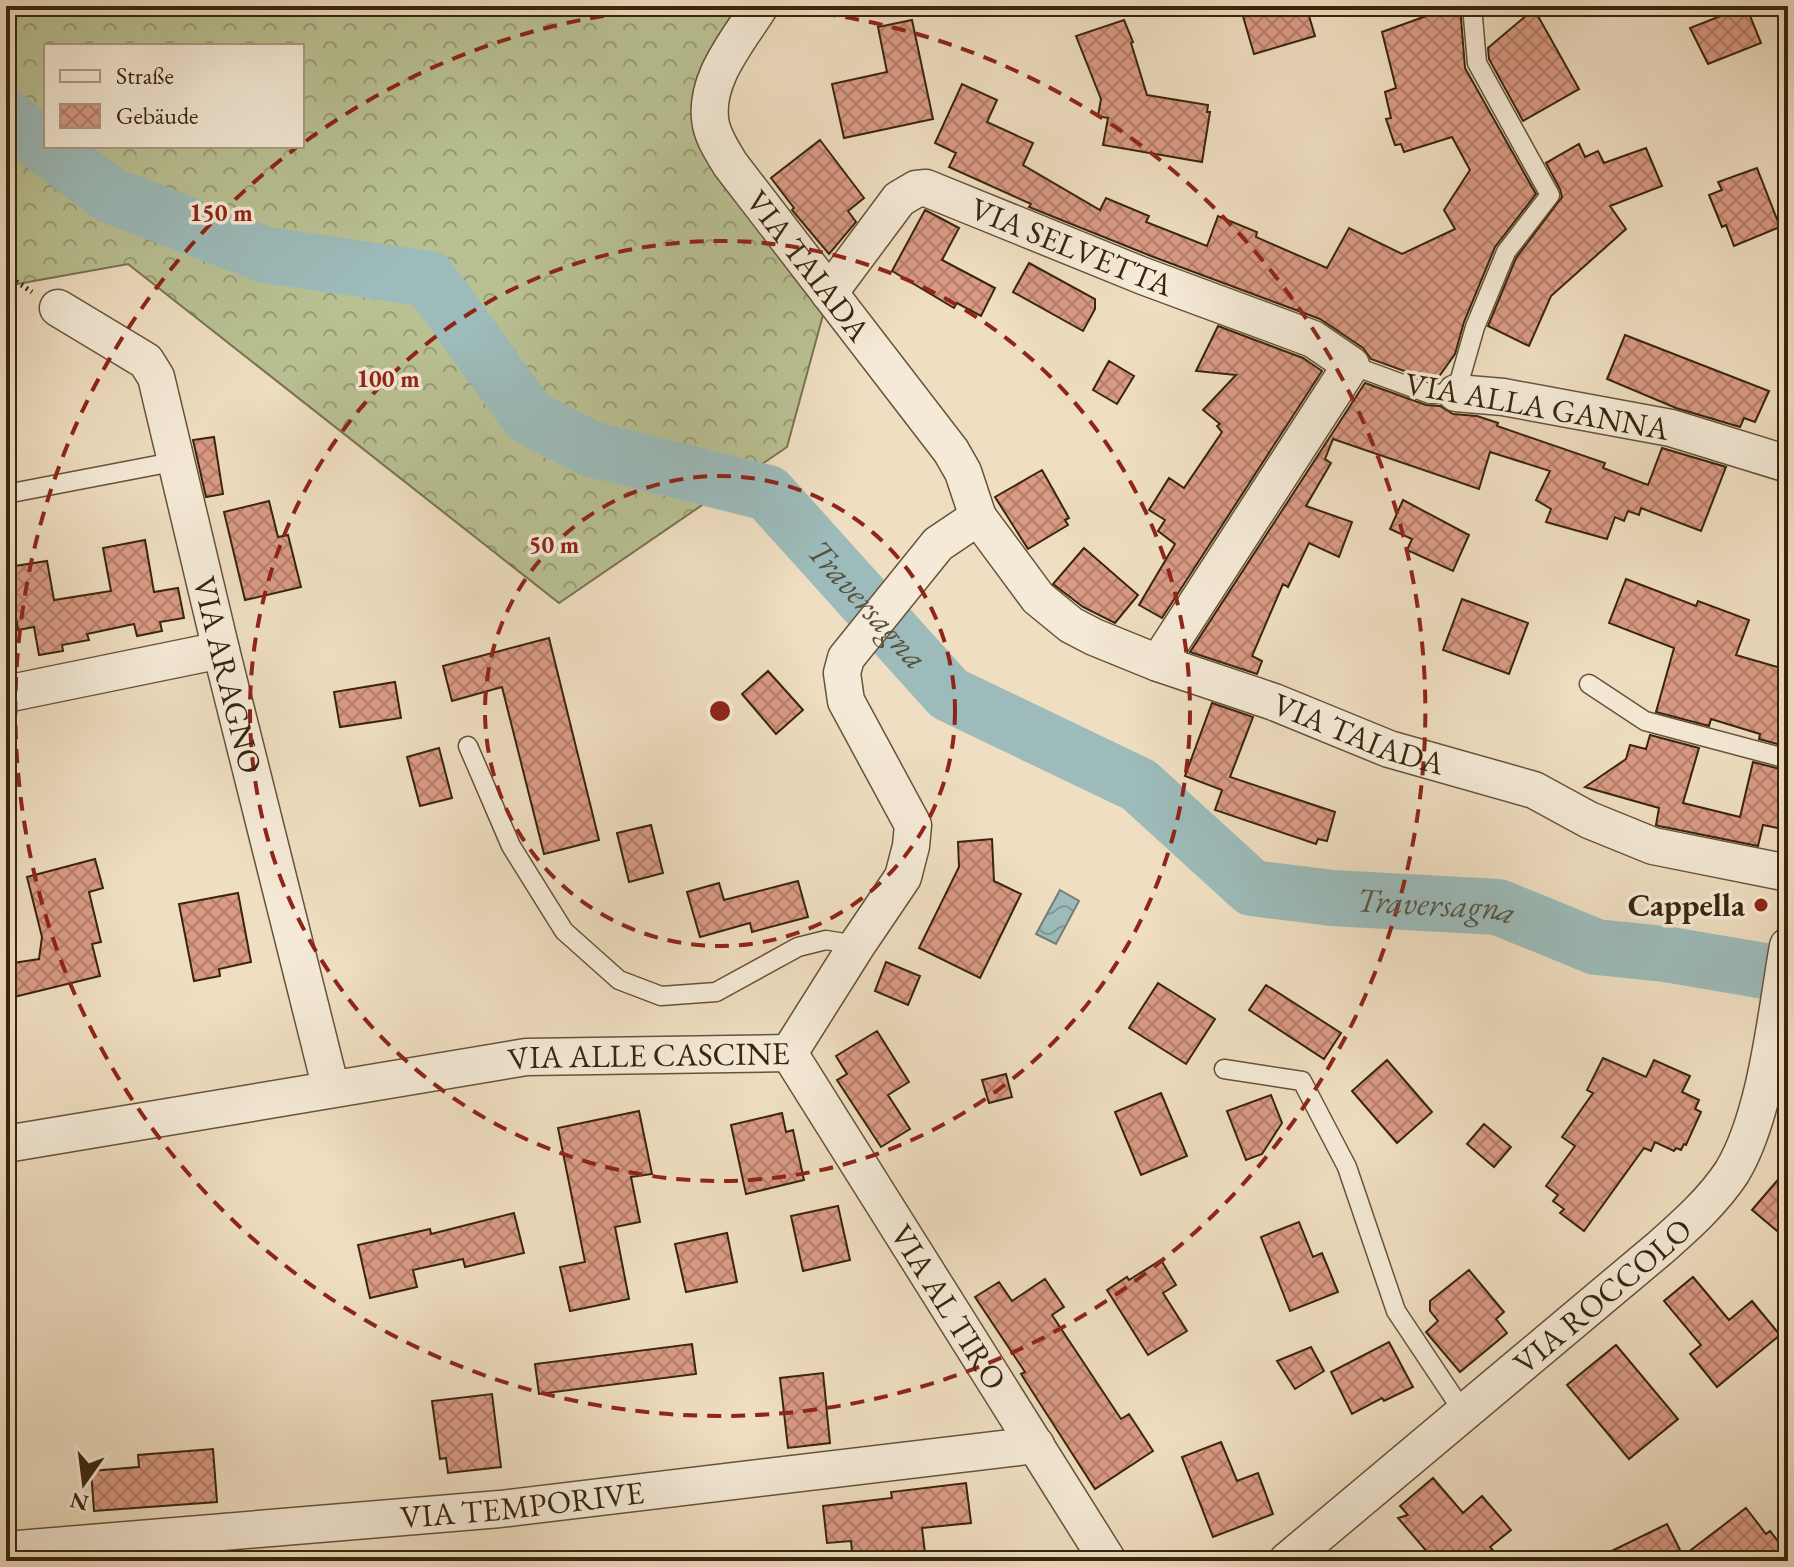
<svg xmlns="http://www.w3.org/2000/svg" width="1794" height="1567" font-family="'EB Garamond',serif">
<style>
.forest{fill:url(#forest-crowns);stroke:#787350;stroke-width:2;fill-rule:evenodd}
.water{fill:url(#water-waves);stroke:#747f74;stroke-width:2}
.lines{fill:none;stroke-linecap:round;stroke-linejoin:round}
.river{stroke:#9cbbba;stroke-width:56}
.building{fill:url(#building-cross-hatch);stroke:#38250c;stroke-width:2}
.lane-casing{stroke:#665339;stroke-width:21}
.street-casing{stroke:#665339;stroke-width:39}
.path{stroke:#38250c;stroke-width:5;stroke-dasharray:2 4;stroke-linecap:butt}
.lane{stroke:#f5ead7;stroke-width:18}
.street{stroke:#f5ead7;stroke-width:36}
.ring{fill:none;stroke:#8f2418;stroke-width:4;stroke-dasharray:14 10}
.poi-dot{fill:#8f2418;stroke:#f5ead7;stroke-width:3}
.labels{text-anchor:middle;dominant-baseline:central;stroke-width:7;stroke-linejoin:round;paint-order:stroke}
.street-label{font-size:32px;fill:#38250c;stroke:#f5ead7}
.poi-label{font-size:32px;font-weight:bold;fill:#38250c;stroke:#f5ead7;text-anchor:end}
.water-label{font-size:34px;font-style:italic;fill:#565240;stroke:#f5ead7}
.centre{fill:#8f2418;stroke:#f5ead7;stroke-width:4}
.ring-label{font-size:24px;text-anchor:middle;font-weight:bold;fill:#8f2418;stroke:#f5ead7;stroke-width:7;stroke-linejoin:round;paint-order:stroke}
</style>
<defs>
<pattern id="forest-crowns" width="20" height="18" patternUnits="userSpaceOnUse" patternTransform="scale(2)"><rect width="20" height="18" fill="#b9c193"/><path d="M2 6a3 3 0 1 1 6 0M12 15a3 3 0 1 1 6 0" fill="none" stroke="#979d76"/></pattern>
<pattern id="water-waves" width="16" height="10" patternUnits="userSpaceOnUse" patternTransform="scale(2)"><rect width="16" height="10" fill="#9cbbba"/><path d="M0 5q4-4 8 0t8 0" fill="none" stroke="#809896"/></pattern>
<pattern id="building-cross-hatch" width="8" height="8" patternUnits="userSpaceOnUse" patternTransform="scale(2)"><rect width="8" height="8" fill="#da9a84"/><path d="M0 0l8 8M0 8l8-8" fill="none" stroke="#b27d6a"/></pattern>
</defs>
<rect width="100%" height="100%" fill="#efdec1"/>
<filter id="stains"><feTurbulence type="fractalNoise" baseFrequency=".0025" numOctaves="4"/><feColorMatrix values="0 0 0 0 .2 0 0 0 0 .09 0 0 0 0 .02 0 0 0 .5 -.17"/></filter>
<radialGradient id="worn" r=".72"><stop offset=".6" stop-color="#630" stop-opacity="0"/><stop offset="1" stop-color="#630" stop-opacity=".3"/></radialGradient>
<path class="forest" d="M6 6H760L710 110 829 293 787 447 559 603 128 264 6 286ZM46 46H302V146H46Z"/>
<path class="water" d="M1060 890 1079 901 1056 944 1036 934Z"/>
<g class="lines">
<path class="river" id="s1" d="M6 117 110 195 266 255 429 279 529 417 588 448 768 493 949 694 1139 785 1252 888 1332 898 1498 907 1596 947 1665 954 1788 975"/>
</g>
<path class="building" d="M1240 6H1306L1315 36 1254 54Z
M1454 6H1460L1465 68 1536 194 1495 247 1464 322 1455 354 1435 382 1371 359 1363 348 1320 319 1151 256 1029 207 1031 204 949 167 956 153 935 143 962 84 997 100 987 122 1033 143 1023 165 1100 210 1106 198 1149 216 1146 222 1207 246 1218 216 1257 232 1256 237 1327 268 1349 228 1402 254 1455 229 1444 210 1470 170 1452 137 1404 152 1401 144 1395 145 1386 119 1391 118 1385 92 1396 88 1382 32Z
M1746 6 1761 43 1708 64 1690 28Z
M1534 9 1579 89 1523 121 1489 59 1488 48Z
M912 20 933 119 844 138 832 84 887 72 878 27Z
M1124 20 1133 42 1131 43 1147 95 1208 105 1207 112H1210L1202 162 1103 145 1108 118 1098 116 1101 99 1076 36Z
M820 140 864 198 848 211 856 222 829 254 792 210 794 208 771 178Z
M1579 144 1585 157 1598 151 1604 163 1646 148 1662 186 1610 206 1626 229 1551 296 1529 346 1488 326 1516 258 1562 197 1560 189 1546 163Z
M1757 168 1780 227 1734 246 1726 225 1722 227 1709 195 1722 190 1718 182Z
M925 210 959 228 942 260 995 288 981 316 957 303 954 308 892 271Z
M1029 263 1095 299V309L1083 331 1013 292Z
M1218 326 1303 358 1322 371 1162 618 1139 605 1175 544 1158 531 1165 520 1149 510 1169 478 1184 488 1222 432 1217 426 1220 424 1203 410 1236 375 1196 371Z
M1625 335 1769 391 1755 422 1744 418 1740 427 1676 408 1607 379Z
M1109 361 1134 376 1117 404 1093 390Z
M1365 383 1426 405 1440 406 1453 414 1477 416 1498 423 1497 426 1605 463 1603 468 1648 485 1662 448 1726 467 1701 531 1641 508 1639 515 1628 511 1624 521 1615 517 1607 539 1546 522 1551 509 1536 500 1550 471 1490 452 1479 489 1333 439 1325 459 1331 463 1306 506 1352 522 1339 557 1309 543 1288 587 1283 584 1252 656 1262 661 1257 674 1190 652Z
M214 437 223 494 206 497 193 440Z
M1042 470 1069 518 1065 520 1068 525 1028 549 995 497Z
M1403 500 1469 535 1453 571 1407 550 1412 539 1390 529Z
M269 501 278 537 288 535 301 587 245 600 224 512Z
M145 540 154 592 178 588 184 618 160 622 162 631 137 636 134 624 87 634 89 640 62 645 63 651 39 655 34 627 18 630 8 567 47 561 54 600 111 591 103 548Z
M1084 548 1138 595 1115 623 1083 607 1053 584Z
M1626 579 1696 606 1698 601 1749 620 1736 655 1788 670V747L1759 739 1760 734 1711 719 1709 726 1656 712 1674 648 1609 623Z
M1462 599 1528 623 1509 674 1443 650Z
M549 638 599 840 544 854 502 687 452 701 443 666Z
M768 671 803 710 776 734 742 694Z
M395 682 401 718 340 727 334 692Z
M1212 703 1253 717 1230 777 1335 812 1327 841 1318 839 1316 844 1215 810 1222 790 1185 776Z
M1650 735 1699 748 1683 803 1740 817 1753 762 1788 771V830L1763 825 1758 846 1659 826 1656 825 1659 808 1585 787 1626 759 1630 745 1646 749Z
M439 748 452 798 420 806 407 757Z
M651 825 663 873 629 882 617 833Z
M992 839 994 881 1021 894 980 978 919 948 959 867 958 842Z
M95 859 103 888 89 892 101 942 92 944 100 976 6 999V964L39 959 42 937 27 877Z
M798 881 808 917 752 932 750 923 700 937 687 892 719 883 724 900Z
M238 893 251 962 219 969 220 976 194 981 179 904Z
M886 962 920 976 908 1005 875 991Z
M1158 983 1215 1019 1186 1064 1129 1028Z
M1266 985 1341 1033 1324 1059 1249 1010Z
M877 1031 909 1082 888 1095 910 1129 881 1147 837 1080 847 1074 836 1056Z
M1603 1058 1646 1077 1654 1060 1690 1076 1682 1092 1699 1100 1695 1109 1701 1112 1686 1145 1684 1144 1681 1150 1676 1148 1674 1151 1655 1142 1651 1151 1644 1148 1584 1231 1560 1213 1564 1209 1553 1201 1558 1195 1546 1186 1575 1146 1562 1137 1593 1093 1587 1090Z
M1387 1060 1432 1112 1397 1143 1352 1091Z
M1006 1074 1012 1097 989 1103 982 1080Z
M1161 1093 1187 1156 1141 1175 1115 1112Z
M1271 1095 1282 1123 1262 1154 1246 1160 1227 1111Z
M639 1111 652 1174 631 1177 640 1222 615 1227 629 1299 570 1311 560 1267 585 1262 558 1128Z
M782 1113 786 1132 793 1130 804 1180 746 1194 731 1125Z
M1484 1124 1511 1147 1494 1167 1467 1144Z
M1788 1168V1240L1752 1210Z
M838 1206 850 1260 803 1271 791 1216Z
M514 1213 524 1253 465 1267 463 1259 413 1270 417 1287 370 1298 358 1245 430 1229 431 1234Z
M1299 1222 1313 1257 1322 1253 1338 1292 1290 1311 1261 1237Z
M727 1233 737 1282 686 1292 675 1244Z
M1161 1260 1176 1285 1163 1293 1187 1331 1148 1355 1107 1290 1127 1277 1129 1280Z
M1469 1270 1504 1312 1496 1319 1507 1333 1460 1372 1426 1332 1438 1321 1430 1311V1301Z
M1693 1277 1729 1320 1752 1301 1780 1335 1717 1387 1690 1354 1701 1345 1664 1301Z
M1045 1279 1064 1307 1052 1315 1121 1419 1129 1414 1153 1451 1095 1489 1021 1374 1025 1372 975 1297 999 1282 1012 1301Z
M1389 1342 1413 1387 1384 1401 1382 1398 1352 1414 1331 1372Z
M692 1344 696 1374 539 1394 535 1364Z
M1616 1345 1678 1419 1629 1459 1567 1385Z
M1311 1347 1324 1371 1295 1389 1277 1361Z
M823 1373 830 1443 788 1448 780 1378Z
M492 1394 501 1467 448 1473 446 1458 440 1459 432 1401Z
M1221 1442 1237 1481 1258 1473 1273 1514 1213 1537 1182 1457Z
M213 1449 217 1502 94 1511 91 1471 139 1467 138 1455Z
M1433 1478 1463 1513 1482 1496 1511 1530 1490 1547 1502 1561H1435L1398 1518 1408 1515 1400 1506Z
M966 1483 971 1523 922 1528 926 1561H853L851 1541 827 1543 823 1506 892 1498 891 1492Z
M1746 1508 1766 1534 1770 1531 1788 1554V1561H1591L1667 1524 1683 1556Z"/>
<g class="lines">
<defs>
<path id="lane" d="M1351 365 1430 394 1456 393 1475 327 1506 252 1550 195 1477 63 1472 6
M6 494 178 461
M1589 684 1645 721 1788 759
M468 746 511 846 564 931 619 980 661 996 716 992 798 947 826 940 857 945
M1224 1069 1302 1081 1347 1167 1396 1311 1464 1413"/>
<g id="street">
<path id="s2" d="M760 6C739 40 702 81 711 125 714 139 723 152 730 164L951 451 963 472 978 517"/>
<path id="s3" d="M829 293 899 199 916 189 926 188 1143 276 1313 339 1351 365 1158 663"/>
<path id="s4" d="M58 308 146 361 156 377 221 650 331 1089"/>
<path d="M1456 393 1503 397 1671 428 1788 464"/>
<path d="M6 694 221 650"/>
<path id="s5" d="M789 1053 857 945 903 877 911 846 913 825 846 701 842 673 846 658 938 544 978 517 1038 598 1071 625 1094 637 1158 663 1274 702 1389 749 1534 790 1589 820 1653 846 1788 873"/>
<path id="s6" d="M789 1053 1108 1561"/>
<path id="s7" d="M6 1144 526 1057 789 1053"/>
<path id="s8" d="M6 1550 500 1509 1036 1445"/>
<path id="s9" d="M1287 1561 1660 1248C1686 1225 1713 1201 1732 1172 1767 1114 1776 1013 1788 946"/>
</g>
</defs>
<use href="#lane" class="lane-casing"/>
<use href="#street" class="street-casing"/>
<path class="path" d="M6 275 32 292"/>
<use href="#lane" class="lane"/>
<use href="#street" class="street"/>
</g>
<g class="ring">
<circle cx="720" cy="711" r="235"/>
<circle cx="720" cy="711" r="470"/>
<path d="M306 141A705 705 0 0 1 714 6M726 6A705 705 0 1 1 296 148"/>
</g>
<circle class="poi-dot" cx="1761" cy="905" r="8"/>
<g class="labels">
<g class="street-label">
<text stroke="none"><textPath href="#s3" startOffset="304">VIA SELVETTA</textPath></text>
<text stroke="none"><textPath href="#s2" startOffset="304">VIA TAIADA</textPath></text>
<text transform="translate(1537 406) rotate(10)">VIA ALLA GANNA</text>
<text stroke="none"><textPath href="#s4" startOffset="428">VIA ARAGNO</textPath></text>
<text stroke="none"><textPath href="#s5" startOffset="1094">VIA TAIADA</textPath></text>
<text stroke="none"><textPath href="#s7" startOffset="650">VIA ALLE CASCINE</textPath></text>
<text stroke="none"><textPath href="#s9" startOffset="412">VIA ROCCOLO</textPath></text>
<text stroke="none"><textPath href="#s6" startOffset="300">VIA AL TIRO</textPath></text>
<text stroke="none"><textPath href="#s8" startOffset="518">VIA TEMPORIVE</textPath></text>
</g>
<g class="poi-label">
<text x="1745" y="905">Cappella</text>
</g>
<g class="water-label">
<text stroke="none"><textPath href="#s1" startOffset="1034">Traversagna</textPath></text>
<text stroke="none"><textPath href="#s1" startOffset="1704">Traversagna</textPath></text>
</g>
</g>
<circle cx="720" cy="711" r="12" class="centre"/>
<g class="ring-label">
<text x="221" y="221">150 m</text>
<text x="388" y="387">100 m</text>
<text x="554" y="553">50 m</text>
</g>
<rect width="1794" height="1567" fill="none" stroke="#efdec1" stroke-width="32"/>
<rect x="8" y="8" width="1778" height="1551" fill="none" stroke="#38250c" stroke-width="4"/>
<rect x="16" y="16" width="1762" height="1535" fill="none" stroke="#38250c" stroke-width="2"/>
<rect x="44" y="44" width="260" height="104" fill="#f5ead7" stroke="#a99b86" stroke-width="2"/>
<rect x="60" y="70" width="40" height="12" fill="#f5ead7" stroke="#a99b86" stroke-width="2"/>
<text x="116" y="84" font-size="24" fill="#38250c">Straße</text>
<rect x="60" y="104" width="40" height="24" fill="url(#building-cross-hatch)" stroke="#a99b86" stroke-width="2"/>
<text x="116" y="124" font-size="24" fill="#38250c">Gebäude</text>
<g transform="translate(84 1483) rotate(194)" stroke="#f5ead7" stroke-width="6" paint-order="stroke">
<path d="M0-6L14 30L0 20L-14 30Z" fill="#38250c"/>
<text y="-12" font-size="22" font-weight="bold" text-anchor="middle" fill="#38250c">N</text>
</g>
<rect width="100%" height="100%" filter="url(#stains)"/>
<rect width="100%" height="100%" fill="url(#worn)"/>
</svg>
